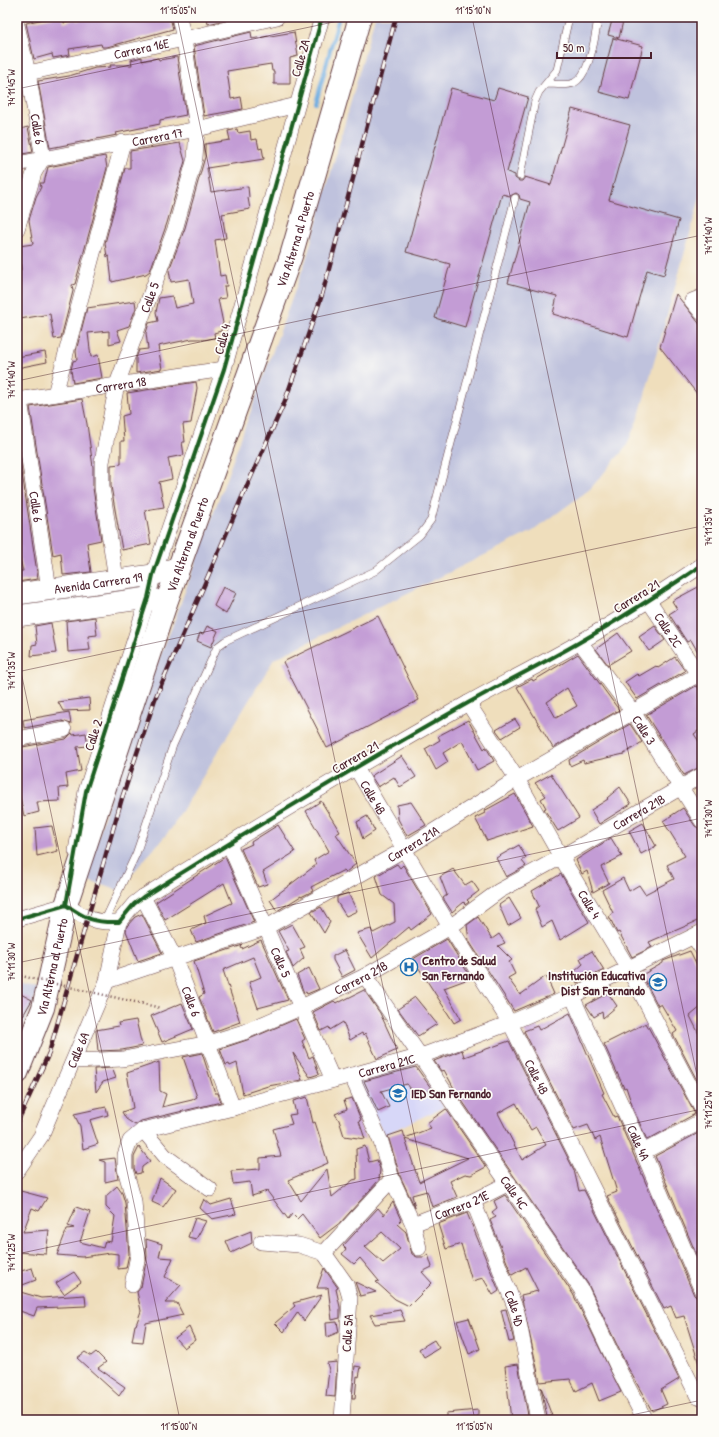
<svg xmlns="http://www.w3.org/2000/svg" width="719" height="1437" font-family="'Patrick Hand',sans-serif">
<style>
.built{fill:#d7d7f8}
.industrial{fill:#bfc2dd}
.lines{fill:none;stroke-linecap:round;stroke-linejoin:round}
.stream{stroke:#6fade1;stroke-width:4}
.building{fill:#c39cd5;fill-rule:evenodd}
.service-casing{stroke:#633c41;stroke-width:8}
.minor-casing{stroke:#633c41;stroke-width:16}
.secondary-casing{stroke:#633c41;stroke-width:22}
.primary-casing{stroke:#633c41;stroke-width:24}
.service{stroke:#fff;stroke-width:7}
.minor{stroke:#fff;stroke-width:15}
.secondary{stroke:#fff;stroke-width:21}
.primary{stroke:#fff;stroke-width:22}
.rail-casing{stroke:#4a1f2b;stroke-width:4.5}
.rail{stroke:#fdfcf7;stroke-width:3;stroke-dasharray:9;stroke-linecap:butt}
.path-bridge{stroke:#633c41;stroke-width:2.5;stroke-dasharray:1 3;stroke-linecap:butt}
.cycleway-casing{stroke:#fdfcf7;stroke-width:6}
.cycleway{stroke:#1b5e20;stroke-width:4}
.ticks{fill:none;stroke:#4a1f2b;stroke-width:1;stroke-opacity:0.45}
.labels{text-anchor:middle;dominant-baseline:central;stroke-width:3.5;stroke-linejoin:round;paint-order:stroke}
.street-label{font-size:13px;fill:#4a1f2b;stroke:#fdfcf7}
.poi-label{font-size:13px;font-weight:bold;fill:#4a1f2b;stroke:#fdfcf7;text-anchor:start}
.neatline{fill:none;stroke:#4a1f2b;stroke-width:1.5}
.ticks-label{font-size:10px;text-anchor:middle;fill:#4a1f2b}
</style>
<rect width="100%" height="100%" fill="#fdfcf7"/>
<filter id="ink" filterUnits="userSpaceOnUse"><feTurbulence type="fractalNoise" baseFrequency=".025" numOctaves="2"/><feDisplacementMap in="SourceGraphic" scale="8" xChannelSelector="R" yChannelSelector="G"/><feConvolveMatrix kernelMatrix="1 2 1 2 8 2 1 2 1" color-interpolation-filters="sRGB"/></filter>
<filter id="wash" filterUnits="userSpaceOnUse"><feTurbulence type="fractalNoise" baseFrequency=".012" numOctaves="4" result="noise"/><feDisplacementMap in="SourceGraphic" scale="16" xChannelSelector="R" yChannelSelector="G"/><feGaussianBlur stdDeviation="0.9" result="paint"/><feColorMatrix in="noise" values="0 0 0 0 0 0 0 0 0 0 0 0 0 0 0 0 0 1.4 0 .05"/><feComposite in="paint" operator="in"/></filter>
<g filter="url(#wash)">
<rect width="100%" height="100%" fill="#efdebc"/>
<path class="built" d="M415 1065 444 1107 384 1135 356 1079Z"/>
<path class="industrial" d="M375 17H696L702 31 701 194 639 416 626 447 590 489 533 531 274 659 171 829 118 890 85 880 132 725 172 627 306 260Z
M17 984 39 989 17 1042Z"/>
<g class="lines">
<path class="stream" d="M316 103 339 17"/>
</g>
<g id="blocks">
<path class="building" d="M53 17H63L64 23 76 19V21L97 17H170L173 29 107 47H102L101 44 69 49 70 55 53 58 52 54 34 59 26 23Z
M207 17H238L208 24Z
M613 17H624L619 38 608 35Z
M251 32 252 39 294 32 298 56 290 58V84H274V71H272L271 64 227 71 231 99 241 97 243 109 204 116 194 46Z
M613 38 643 46 629 100 599 92Z
M142 57V61L158 58 159 60 177 57 186 115 160 120V124L116 133 117 135 50 148 38 81 69 76 95 68 111 67 110 65H132L131 60Z
M451 88 494 100 498 88 528 97 507 172 515 175V178L519 181H522L525 177 551 185 572 109 630 125 609 200 679 220 664 275 647 270 628 337 553 314 557 296 508 283 530 202 520 199 519 195 516 193 510 196 502 194 465 327 435 318 450 264 406 252Z
M28 127 33 152 17 155V130Z
M237 129 238 133 250 131 251 140 257 139 259 149 262 148 264 159 207 168 211 192 248 187 249 197 248 198 250 209 222 214 226 238 215 240 220 276 225 275 227 286H224L226 298 218 299 223 323 221 331 214 333 215 338 202 340V339H192L158 346 162 369 136 373V358L139 350 148 349 146 333 149 323 158 321 156 312 159 298 172 296 175 308 193 304 189 279 171 282 169 270 185 228 205 157V144L230 140 228 131Z
M180 143 185 161 167 223 150 271 146 274 112 282 109 256 107 257 105 243 125 168H130V151Z
M105 156 107 168 75 284 72 285 73 291 61 338 54 339 50 314 20 319 17 304V283H20L18 271 21 270 19 246 33 244 29 220 36 197 41 187 40 183H44L48 167Z
M676 294 702 327V400L660 347Z
M135 301 136 308 129 326 117 330 121 341 109 344V331L88 333 91 357 98 355 102 378 73 383 71 370 73 361 77 360 76 351 87 308Z
M45 352 47 362 17 368V357Z
M196 382 197 388 191 423 183 424 185 442H182L184 455 168 458 172 479 159 482 164 507 145 510 151 544 122 550 111 486V465L121 464V441H124L122 416 129 414 127 393Z
M82 399 87 424 93 467V488L101 540 87 543 91 572 63 575 61 553 53 555 30 407Z
M17 440 38 579 17 582V571H23L17 546Z
M702 585V659L691 640 687 642 669 614 677 609 672 601Z
M223 587 236 593 226 614 214 606Z
M378 616 419 700 327 748 283 662Z
M95 617 97 635 88 636 90 650 68 652 66 621Z
M51 623 56 653 31 656 32 645 37 644 35 626Z
M207 626 218 631 211 647 197 641 200 633 203 634Z
M655 626 665 640 649 651 639 637Z
M618 633 631 651 608 665 596 649Z
M578 654 619 710 553 748 517 687 532 679 533 681ZM567 688 577 706 556 718 547 702Z
M675 657 685 671 637 699 625 682 637 674 639 676 656 666 658 668Z
M696 686 702 689V728L694 734 702 746V766L684 775 646 715Z
M89 698 90 710 63 711 58 702Z
M69 712 71 724 62 721 24 728 23 720Z
M515 719 520 727 502 738 496 730Z
M468 720 484 749 486 747 494 761 477 770 462 741 443 753 448 762 436 770 425 749 440 740 438 736Z
M630 724 642 742 624 754 584 763 583 760 570 766 569 760Z
M72 733 73 735 86 733 88 746 77 747 81 771 66 774 68 787 59 788 60 801 37 802 39 812 24 816 17 782V748L66 739Z
M402 756 416 777 400 787 394 777 378 787 371 776Z
M551 774 579 818 558 831 544 809 546 808 541 799 546 796 535 783Z
M620 787 631 804 599 824 591 810 608 799 607 798Z
M515 794 533 826 487 841 475 818 485 813 484 811Z
M321 801 340 832 336 834 356 864 346 872 344 870 311 887 313 891 301 897V896L277 911 270 900 316 865 314 860 329 851 306 811Z
M411 802 426 825 407 836 398 819 397 805Z
M683 808 695 826 702 830V919L649 942 652 947 632 957 619 932 617 933 609 916 613 913 602 890 623 878 629 891 639 885 645 894 674 879 667 865 685 856 663 821Z
M367 816 375 831 363 839 357 822Z
M643 823 656 846 641 854 629 831Z
M278 825 295 852 263 872 267 884 258 887 241 849 252 844 251 842Z
M52 826 58 851 37 856 35 828Z
M611 838 622 856 601 867 609 883 593 892 587 871 582 874 576 860Z
M519 845 526 858 522 861 526 866 506 877 496 858Z
M225 857 254 922 196 942 191 930 206 923 204 916 232 903 224 883 165 920 156 902Z
M397 864 400 868 403 865 432 914 411 930 409 927 372 958 357 933 371 929 373 933 395 922 394 904 382 895 376 876Z
M453 869 465 885 472 881 479 891 467 900 469 902 465 905 464 902 452 912 443 898 447 895 440 877Z
M561 874 589 922 560 940 552 921 542 927 535 909 539 906 532 891Z
M348 893 357 911 346 916 337 902V897Z
M509 898 521 918 508 926 499 905Z
M321 907 330 922 324 933 311 912Z
M142 914 162 953 138 961 126 931 127 926 135 917Z
M478 917 492 939 499 934 505 943 498 946 512 960 509 962 515 974 508 978 520 995 546 976 554 994 514 1011 469 941 467 925Z
M292 924 305 947 300 949 304 958 293 968 286 952 289 951 278 931Z
M447 939 471 978 444 988 461 1019 454 1023 413 959Z
M261 940 288 1000 258 1008 249 982 261 977 253 957 223 970 240 1022 213 1032 199 997 204 994 194 961 243 945 241 947 242 949Z
M345 950 355 970 342 977 333 960V956Z
M592 951 604 970 577 983 573 973 583 964 580 958Z
M690 951 702 975V1006L690 1016 702 1040V1090L673 1034 677 1031 661 1004 658 1006 642 975 663 963V961Z
M309 968 319 989 307 994 306 992 304 993 297 975Z
M364 990 380 1013 397 1050 377 1059 365 1033 363 1035 362 1033 350 1040 343 1022 330 1030 329 1027 321 1031 313 1012 334 1001 336 1003 339 1001 340 1002Z
M17 992 32 1000 17 1026Z
M608 993 617 1006 603 1018 602 1012 594 1017 586 1005Z
M415 997 437 1024 418 1036 398 1009Z
M182 1003 193 1029 162 1042 151 1016Z
M570 1013 604 1093 602 1094 614 1117 617 1116 694 1295 697 1298 702 1300V1367H700L684 1316 676 1318 671 1306 664 1309 607 1196 617 1192 600 1137 595 1140 588 1125 574 1130 524 1031 537 1026 539 1030Z
M296 1019 305 1039 302 1041 309 1058 313 1056 319 1074 310 1077 293 1053 302 1080 268 1086 243 1094 237 1063 230 1066 229 1064 226 1065 220 1049 247 1040Z
M136 1020 142 1046 122 1050 98 1051 96 1030 119 1026 118 1023Z
M646 1023 695 1114 647 1140 633 1108 626 1087 624 1088 604 1044Z
M509 1041 574 1170 579 1191 584 1190 679 1379 661 1390 667 1404 652 1411 626 1364 588 1284 456 1092 444 1070 441 1071 434 1061 462 1050 464 1057ZM516 1103 531 1130 536 1127 546 1145 522 1160 498 1113Z
M202 1053 215 1093H218L221 1102 141 1121 135 1125 126 1119 122 1112 133 1108 127 1073 159 1062 160 1091 166 1094 162 1107 192 1100 197 1097 183 1057Z
M416 1067 431 1088 418 1098 407 1084 381 1091 389 1107 378 1112 364 1081Z
M112 1068 116 1078 103 1082 96 1092 94 1069Z
M307 1097 313 1123 315 1122 328 1163 288 1180 301 1201 327 1169 332 1197 353 1180 357 1179 356 1149 365 1146 369 1162 377 1160 380 1169 379 1180 341 1222 320 1238 302 1214 297 1219 292 1214 288 1219 267 1191 252 1196 250 1182 233 1184 231 1171 260 1169V1158L281 1156 273 1129 292 1124 289 1115 296 1114 293 1101Z
M352 1098 361 1120 359 1121 365 1139 344 1136 339 1120 335 1114 347 1109 344 1100Z
M106 1107 108 1115 90 1120 98 1144 83 1149 80 1126 74 1114Z
M446 1109 486 1167 471 1175 465 1174 450 1181 457 1197 432 1207 427 1191 412 1195 415 1208 400 1176 388 1136 403 1131 405 1138 431 1128 427 1123ZM405 1139 436 1148 468 1158 419 1182Z
M702 1131V1268L655 1156Z
M139 1147 150 1161 142 1167 141 1173 136 1174 134 1168V1157Z
M115 1158 118 1179 105 1182V1162L99 1160Z
M160 1178 176 1189 163 1207 152 1202Z
M117 1186 122 1193 125 1203 129 1254 126 1268 118 1269V1254L110 1253 82 1257 57 1255 67 1229 74 1228 68 1226 76 1207 90 1212 80 1242 103 1248 105 1241 111 1242 115 1216 106 1207V1196Z
M17 1190 47 1198 39 1211 32 1208 23 1232 49 1230 46 1254 17 1252Z
M505 1195 573 1294 621 1392 599 1401 592 1383 576 1391 570 1379 540 1382 521 1295 538 1291 526 1267 512 1275 490 1220 496 1217 492 1212 497 1208 494 1201Z
M204 1199 211 1205 231 1199 236 1214 212 1219 200 1208Z
M393 1202 401 1220 397 1224 406 1232 412 1254 417 1257H424L428 1254 432 1267 422 1272 432 1283 409 1306 395 1299 376 1282 379 1281 360 1258 354 1264 342 1254 346 1249 343 1246 378 1208 384 1215ZM382 1232 400 1249 383 1263 365 1247Z
M467 1213 499 1291 493 1295 483 1278 472 1281 461 1244 446 1249 438 1224Z
M195 1218 206 1221 196 1239 188 1237Z
M251 1231 252 1243 231 1253 226 1241Z
M146 1239 162 1244 159 1257 173 1258 165 1277 181 1285 165 1303H177L183 1315 146 1323 143 1342 132 1341 135 1325H136L141 1311 137 1292 141 1287 147 1257Z
M32 1268 36 1280 17 1287V1272Z
M324 1268 338 1288 336 1289 340 1307V1318L332 1320 328 1287 327 1288H317Z
M74 1272 81 1282 64 1294 56 1283Z
M355 1282 376 1292 360 1296Z
M17 1291 41 1298 85 1295 86 1306 37 1308 34 1316 17 1310Z
M322 1295 304 1321 298 1312 284 1332 275 1323 295 1306 293 1303Z
M506 1309 514 1341 509 1342 501 1310Z
M400 1310 405 1321 375 1324 370 1315Z
M469 1318 480 1349 469 1354 457 1321Z
M337 1322 339 1332 327 1337 326 1323Z
M189 1327 195 1340 184 1348 175 1338Z
M434 1340 439 1348 424 1357 419 1349Z
M85 1352 91 1356 96 1352 106 1362 98 1368 125 1387 119 1396 77 1358Z
M337 1362 335 1397 326 1396 329 1370 327 1363Z
M518 1364 529 1420H511L505 1366Z
M355 1366 361 1367 359 1377 357 1376 355 1398H352Z
M541 1387 552 1416 547 1417Z
M478 1410V1420H446V1413Z"/>
</g>
</g>
<g filter="url(#ink)">
<use href="#blocks" fill-opacity="0" stroke="#633c41" stroke-width="1"/>
<g class="lines">
<defs>
<path id="service" d="M546 84C555 84 567 86 574 83 590 75 596 33 598 17
M520 176 535 101 539 92 557 70 569 17
M104 922 136 854 173 745 217 647 225 641 375 571 420 535 431 520 515 198"/>
<g id="minor">
<path id="s1" d="M17 25 28 73 43 158 34 173 17 229"/>
<path id="s2" d="M28 73 184 39 277 17"/>
<path id="s3" d="M17 164 197 129 297 105"/>
<path d="M702 297 692 301 702 313"/>
<path d="M55 394 123 142"/>
<path id="s4" d="M17 400 224 369"/>
<path id="s5" d="M20 400 49 589"/>
<path id="s6" d="M116 579 102 487V462L117 384 176 226 195 158 197 129 184 39 179 17"/>
<path id="s7" d="M649 601 702 680"/>
<path id="s8" d="M580 642 633 712 702 821"/>
<path id="s9" d="M468 703 517 779 561 857 628 968 702 1109"/>
<path d="M17 739 64 730"/>
<path id="s10" d="M356 768 450 927 510 1023 698 1397 702 1395"/>
<path id="s11" d="M229 844 333 1080"/>
<path d="M76 851 86 791 148 598 153 575 224 369 322 17"/>
<path id="s12" d="M143 897 175 959 233 1108"/>
<path d="M17 919 66 905C86 919 94 923 119 922L134 904 143 897C250 830 358 765 468 703 505 682 544 663 580 642 622 618 662 592 702 565"/>
<path d="M694 937 702 949"/>
<path id="s13" d="M365 976 581 1289 618 1368 645 1420"/>
<path id="s14" d="M107 981 265 928 405 849 517 779 702 672"/>
<path id="s15" d="M572 996 643 1152 702 1291"/>
<path id="s16" d="M74 1061 123 1059 209 1043 244 1032 302 1007 365 976 450 927 499 891 561 857 702 775"/>
<path d="M351 1075 381 1142 392 1179 413 1224 419 1248"/>
<path d="M143 1130 165 1156 210 1189"/>
<path d="M643 1152 702 1121"/>
<path id="s17" d="M17 1171 41 1136 107 981 119 922"/>
<path id="s18" d="M473 1201 517 1312 538 1420"/>
<path id="s19" d="M413 1224 473 1201 509 1183"/>
<path d="M261 1242 299 1245 324 1253"/>
<path d="M324 1253 346 1284 350 1298 342 1420"/>
<path d="M324 1253 392 1179"/>
<path id="s20" d="M132 1285 138 1255 134 1201 125 1169V1155L130 1141 143 1130 233 1108 421 1056 510 1023 572 996 702 932"/>
</g>
<g id="secondary">
<path id="s21" d="M17 594 153 575 179 567"/>
<path d="M17 616 148 598 166 603"/>
</g>
<g id="primary">
<path id="s22" d="M17 1073 43 1008 66 905 166 603 291 256 360 17"/>
</g>
</defs>
<use href="#service" class="service-casing"/>
<use href="#minor" class="minor-casing"/>
<use href="#secondary" class="secondary-casing"/>
<use href="#primary" class="primary-casing"/>
<use href="#service" class="service"/>
<use href="#minor" class="minor"/>
<use href="#secondary" class="secondary"/>
<use href="#primary" class="primary"/>
<defs>
<path id="rail" d="M17 1123 49 1053 122 798 155 699 246 488 285 401 322 295 396 17"/>
</defs>
<use href="#rail" class="rail-casing"/>
<use href="#rail" class="rail"/>
<path class="path-bridge" d="M17 975 161 1008"/>
<defs>
<path id="cycleway" d="M66 905 86 791 148 598 153 575 224 369 322 17
M17 919 66 905C86 919 94 923 119 922L134 904 143 897C250 830 358 765 468 703 505 682 544 663 580 642 622 618 662 592 702 565"/>
</defs>
<use href="#cycleway" class="cycleway-casing"/>
<use href="#cycleway" class="cycleway"/>
</g>
</g>
<path class="ticks" d="M177 17 475 1420M472 17 702 1099M17 89 357 17M17 381 702 235M17 653 180 1420M17 672 702 526M17 963 702 818M17 1254 702 1109M608 1420 702 1400"/>
<defs>
<symbol id="hospital-ring" viewBox="-11 -11 22 22"><circle r="9.5" fill="#fdfcf7" stroke="#1f6fb2" stroke-width="1.5"/><path d="M-5-5h3v3.5h4V-5h3V5h-3V1.5h-4V5h-3Z" fill="#1f6fb2"/></symbol>
<symbol id="school-ring" viewBox="-11 -11 22 22"><circle r="9.5" fill="#fdfcf7" stroke="#1f6fb2" stroke-width="1.5"/><path d="M0-5L7-2L0 1L-7-2ZM-4 1L0 2.5L4 1V4Q0 6-4 4Z" fill="#1f6fb2"/></symbol>
</defs>
<g fill-rule="evenodd">
<use href="#hospital-ring" x="399" y="957" width="20" height="20"/>
<use href="#school-ring" x="648" y="972" width="20" height="20"/>
<use href="#school-ring" x="388" y="1083" width="20" height="20"/>
</g>
<g class="labels">
<g class="street-label">
<text stroke="none"><textPath href="#s2" startOffset="116">Carrera 16E</textPath></text>
<text transform="translate(300 58) rotate(-74)">Calle 2A</text>
<text stroke="none"><textPath href="#s1" startOffset="106">Calle 6</textPath></text>
<text stroke="none"><textPath href="#s3" startOffset="143">Carrera 17</textPath></text>
<text stroke="none"><textPath href="#s22" startOffset="880">Vía Alterna al Puerto</textPath></text>
<text stroke="none"><textPath href="#s6" startOffset="290">Calle 5</textPath></text>
<text transform="translate(222 339) rotate(-75)">Calle 4</text>
<text stroke="none"><textPath href="#s4" startOffset="105">Carrera 18</textPath></text>
<text stroke="none"><textPath href="#s5" startOffset="108">Calle 6</textPath></text>
<text stroke="none"><textPath href="#s22" startOffset="556">Vía Alterna al Puerto</textPath></text>
<text stroke="none"><textPath href="#s21" startOffset="82">Avenida Carrera 19</textPath></text>
<text transform="translate(636 596) rotate(-32)">Carrera 21</text>
<text stroke="none"><textPath href="#s7" startOffset="35">Calle 2C</textPath></text>
<text stroke="none"><textPath href="#s8" startOffset="109">Calle 3</textPath></text>
<text transform="translate(93 735) rotate(-72)">Calle 2</text>
<text transform="translate(355 757) rotate(-30)">Carrera 21</text>
<text stroke="none"><textPath href="#s10" startOffset="34">Calle 4B</textPath></text>
<text stroke="none"><textPath href="#s16" startOffset="626">Carrera 21B</textPath></text>
<text stroke="none"><textPath href="#s14" startOffset="337">Carrera 21A</textPath></text>
<text stroke="none"><textPath href="#s9" startOffset="235">Calle 4</textPath></text>
<text stroke="none"><textPath href="#s11" startOffset="129">Calle 5</textPath></text>
<text stroke="none"><textPath href="#s22" startOffset="112">Vía Alterna al Puerto</textPath></text>
<text stroke="none"><textPath href="#s16" startOffset="302">Carrera 21B</textPath></text>
<text stroke="none"><textPath href="#s12" startOffset="115">Calle 6</textPath></text>
<text stroke="none"><textPath href="#s17" startOffset="136">Calle 6A</textPath></text>
<text stroke="none"><textPath href="#s20" startOffset="416">Carrera 21C</textPath></text>
<text stroke="none"><textPath href="#s10" startOffset="358">Calle 4B</textPath></text>
<text stroke="none"><textPath href="#s15" startOffset="161">Calle 4A</textPath></text>
<text stroke="none"><textPath href="#s13" startOffset="263">Calle 4C</textPath></text>
<text stroke="none"><textPath href="#s19" startOffset="52">Carrera 21E</textPath></text>
<text stroke="none"><textPath href="#s18" startOffset="115">Calle 4D</textPath></text>
<text transform="translate(347 1333) rotate(-86)">Calle 5A</text>
</g>
<g class="poi-label">
<text x="422" y="960">Centro de Salud<tspan x="422" dy="15">San Fernando</tspan></text>
<text x="645" y="975" text-anchor="end">Institución Educativa<tspan x="645" dy="15">Dist San Fernando</tspan></text>
<text x="411" y="1093">IED San Fernando</text>
</g>
</g>
<rect width="719" height="1437" fill="none" stroke="#fdfcf7" stroke-width="44"/>
<path d="M557 52v6h94v-6" fill="none" stroke="#4a1f2b" stroke-width="2"/>
<text x="563" y="52" font-size="12" fill="#4a1f2b" stroke="#fdfcf7" stroke-width="3" paint-order="stroke">50 m</text>
<rect x="22" y="22" width="675" height="1393" class="neatline"/>
<g class="ticks-label">
<text x="178" y="14">11°15'05"N</text>
<text x="473" y="14">11°15'10"N</text>
<text transform="translate(11 88) rotate(-90)" y="4">74°11'45"W</text>
<text transform="translate(708 236) rotate(-90)" y="4">74°11'40"W</text>
<text transform="translate(11 380) rotate(-90)" y="4">74°11'40"W</text>
<text transform="translate(708 527) rotate(-90)" y="4">74°11'35"W</text>
<text transform="translate(11 671) rotate(-90)" y="4">74°11'35"W</text>
<text transform="translate(708 819) rotate(-90)" y="4">74°11'30"W</text>
<text transform="translate(11 962) rotate(-90)" y="4">74°11'30"W</text>
<text transform="translate(708 1110) rotate(-90)" y="4">74°11'25"W</text>
<text transform="translate(11 1253) rotate(-90)" y="4">74°11'25"W</text>
<text x="179" y="1430">11°15'00"N</text>
<text x="474" y="1430">11°15'05"N</text>
</g>
</svg>
